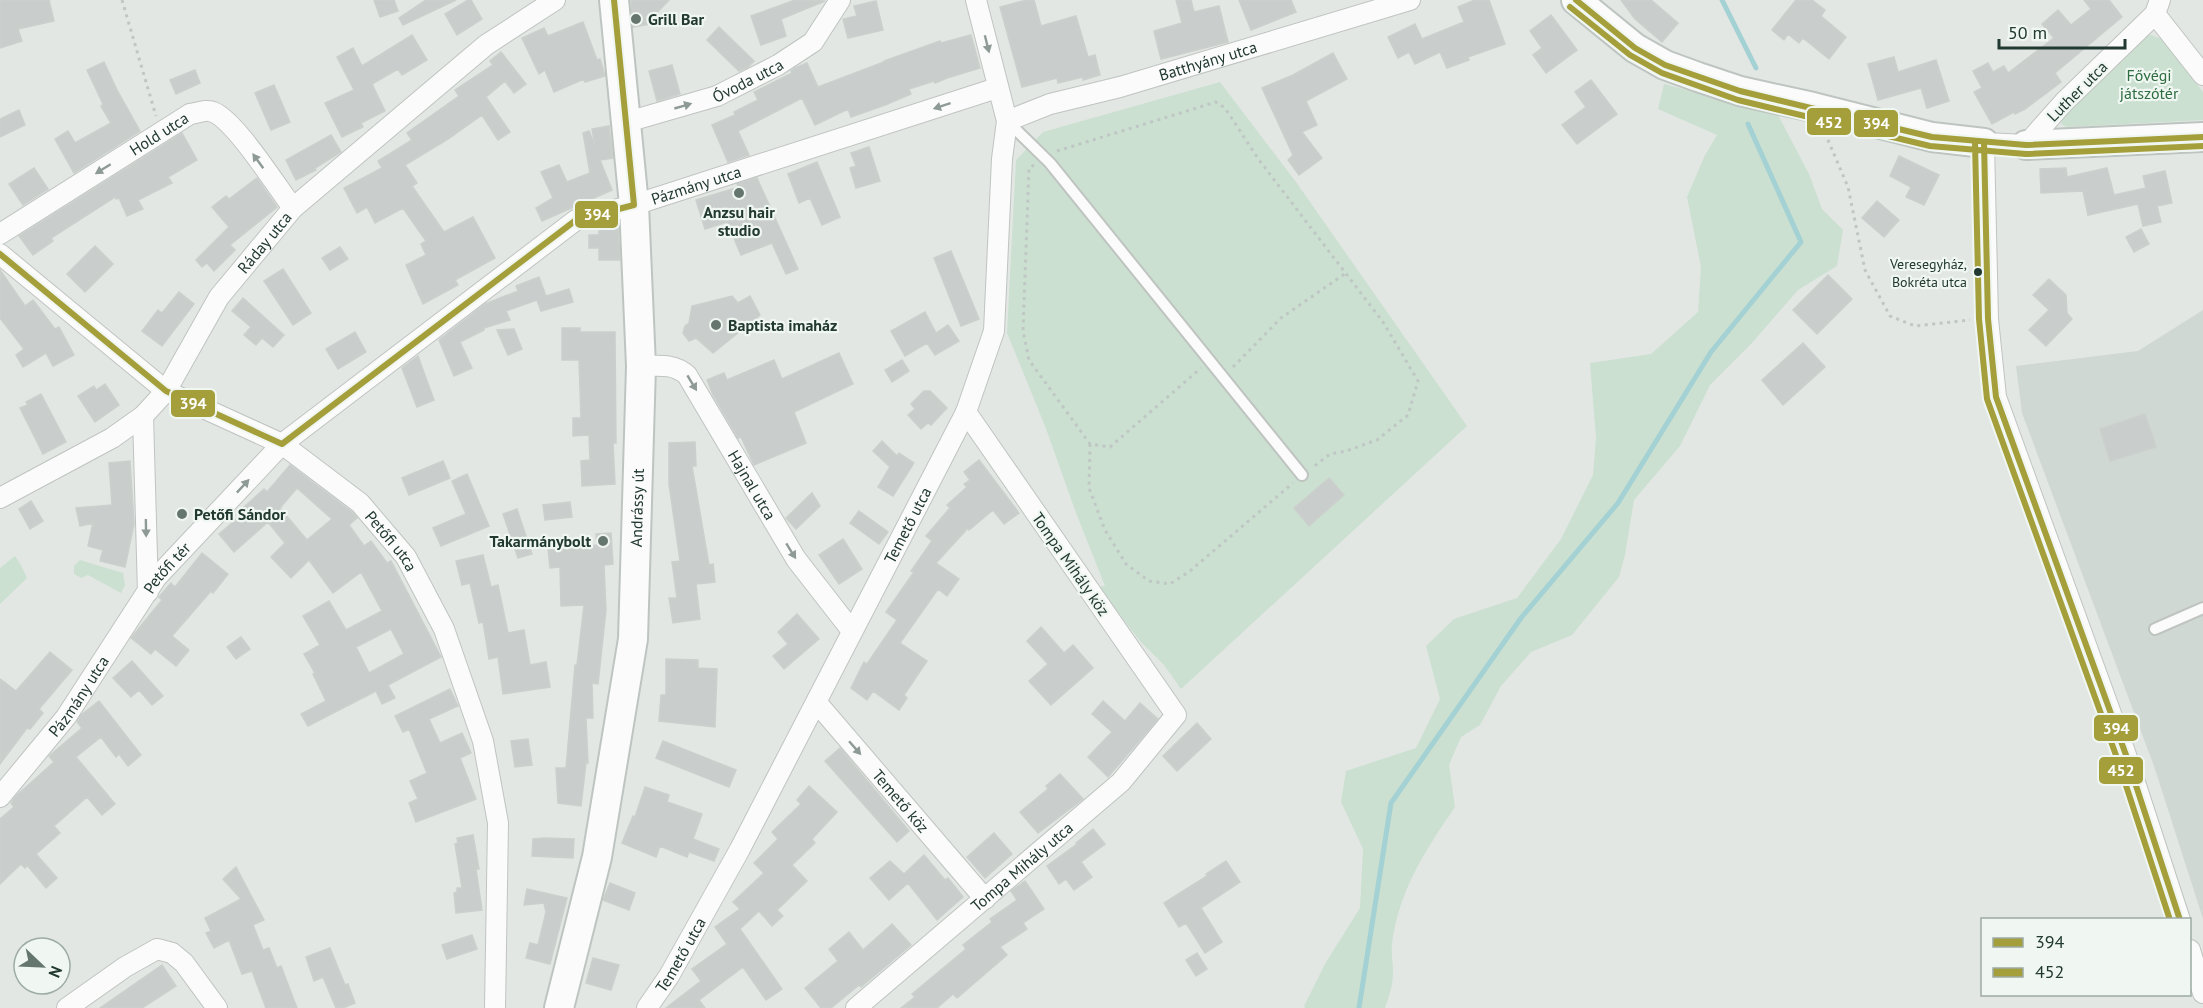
<svg xmlns="http://www.w3.org/2000/svg" width="2203" height="1008" font-family="'PT Sans',sans-serif">
<style>
.built{fill:#d0d8d4}
.green{fill:#cbe0d0}
.lines{fill:none;stroke-linecap:round;stroke-linejoin:round}
.stream{stroke:#a4d1d3;stroke-width:5}
.building{fill:#c9cecc;stroke:#cbd0cd;stroke-width:1.5;fill-rule:evenodd}
.lane-casing{stroke:#bfc4c1;stroke-width:14}
.street-casing{stroke:#bfc4c1;stroke-width:22}
.secondary-casing{stroke:#bec5c1;stroke-width:32}
.path{stroke:#bfc7c5;stroke-width:3;stroke-dasharray:3 4.5;stroke-linecap:butt}
.lane{stroke:#fbfbfb;stroke-width:10}
.street{stroke:#fbfbfb;stroke-width:20}
.secondary{stroke:#fbfbfb;stroke-width:28}
.bus-1-casing{stroke:#f0f7f2;stroke-width:10}
.bus-2-casing{stroke:#f0f7f2;stroke-width:10}
.bus-1{stroke:#a49e3b;stroke-width:6}
.bus-2{stroke:#a49e3b;stroke-width:6}
.oneway{fill:#8e9a96}
.poi-dot{fill:#65766f;stroke:#f0f7f2;stroke-width:2}
.bus-dot{fill:#213930;stroke:#f0f7f2;stroke-width:2}
.labels{text-anchor:middle;dominant-baseline:central;stroke-width:4.5;stroke-linejoin:round;paint-order:stroke}
.bus-label{font-size:14px;fill:#213930;stroke:#f0f7f2;text-anchor:end}
.poi-label{font-size:16px;font-weight:bold;fill:#213930;stroke:#f0f7f2;text-anchor:start}
.street-label{font-size:16px;fill:#213930;stroke:#f0f7f2}
.park-label{font-size:16px;fill:#2e6d41;stroke:#f0f7f2}
.line-badge{stroke:#f0f7f2;stroke-width:2}
.badge-label{font-size:16px;text-anchor:middle;font-weight:bold;fill:#fff}
</style>
<rect width="100%" height="100%" fill="#e2e7e4"/>
<path class="built" d="M2203 310V919L2154 766 2022 413 2016 366 2138 351Z"/>
<path class="green" d="M2151 35 2162 39 2203 92V120L2067 127 2061 124 2063 118 2140 37Z
M1220 82 1296 182 1467 426 1181 689 1164 665 1140 641 1098 587 1105 586 1076 513 1045 426 1007 333 1016 160 1043 132Z
M1664 84 1777 113 1809 174 1822 209 1843 230 1837 266 1798 290 1751 344 1710 385 1680 446 1634 500 1625 555 1619 577 1572 635 1531 652 1501 686 1480 725 1461 737 1449 765 1455 807C1425 851 1399 890 1392 944 1391 953 1393 963 1393 972 1393 985 1389 997 1385 1008H1305L1304 1006 1326 962 1360 908 1363 849 1341 802 1346 771 1416 748 1440 699 1426 646 1454 619 1517 598 1561 539 1593 475 1596 438 1590 363 1651 354 1698 312 1701 267 1687 197 1704 157 1717 135 1658 109Z
M15 556 21 565 27 578 0 604V568Z
M80 560 123 573 125 585 121 593 88 575 81 578 74 574V566Z"/>
<g class="lines">
<path class="stream" d="M1722 0 1756 68
M1359 1008 1391 803 1521 618 1618 503 1711 352 1801 242 1748 124"/>
</g>
<path class="building" d="M0 0H49L54 21 18 29 22 41 0 48Z
M374 0H394L398 11 380 17Z
M426 0H456L403 25 399 18Z
M468 0H471L482 19 457 35 445 14Z
M631 0H669L650 20V24L633 27Z
M795 0 825 1 781 19 786 36 761 45 751 16Z
M1027 0H1034L1041 26 1076 16 1088 57 1095 55 1100 75 1083 80V77L1058 83 1057 78 1022 87 1000 7Z
M1176 0H1191L1194 12 1219 6 1228 42 1161 59 1154 31 1182 23Z
M1239 0H1291L1296 12 1251 30Z
M1475 0H1489L1505 44 1468 57 1469 60 1447 68 1440 52 1415 64 1409 52 1398 58 1388 37 1415 24 1422 39 1464 22 1458 7Z
M1621 0H1651L1678 23 1662 42 1635 19Z
M1796 0H1812L1825 10 1821 16 1846 37 1829 59 1803 38 1799 43 1788 34 1784 40 1772 30Z
M2084 0H2109L2122 17 2055 73 2061 82 2025 109 2015 114 2014 112 1992 124 1974 92 1982 88 1973 71 1988 63 1993 72 2004 66 2008 73 2054 38 2042 24 2058 10 2071 25 2091 9Z
M876 1 883 30 848 38 843 19 857 16 854 6Z
M1551 15 1577 50 1546 73 1533 55 1542 48 1530 31Z
M583 22 597 60 600 59 605 76 585 82 584 79 554 92 545 70 539 74 522 38 544 28 548 36Z
M719 27 754 61 748 67 739 71 707 40Z
M412 35 427 60 402 75 398 69 372 84 385 111 361 123 363 127 342 137 325 103 354 90 337 57 353 48 362 66Z
M971 35 980 68 947 78 935 83 934 81 909 89 911 94 885 105 851 117 848 109 815 125 802 98 738 131 749 155 728 162 712 125 735 115 734 112 758 100 754 92 792 73 791 71 795 68 807 63 818 87 884 62V61L940 41 941 43Z
M501 52 526 84 514 93 505 81 486 97 510 132 498 140 482 115 448 139 405 165 417 183 412 186 444 232 473 217 495 258 455 280 458 285 423 304 406 265 426 255 421 244 426 241 403 208 375 223 367 207 357 213 344 188 382 168 378 161 412 140 407 133 459 96 455 90 493 65 490 61Z
M1333 53 1347 79 1306 101 1317 125 1302 132 1322 158 1299 175 1288 160 1293 155 1262 88 1293 75Z
M1894 57 1898 72 1936 60 1949 101 1927 108 1921 88 1878 100 1868 64Z
M104 62 117 90 140 131 74 173 55 139 68 131 75 143 111 123 101 106 103 104 87 70Z
M672 65 680 94 657 101 649 71Z
M195 70 200 83 176 94 170 80Z
M1591 80 1617 114 1577 144 1562 125 1586 107 1575 92Z
M274 85 290 122 271 130 255 93Z
M19 110 25 125 0 137V119Z
M609 126 613 158 600 160 612 190 542 221 536 208 553 198 541 172 559 165 567 182 590 173 583 133 589 131 595 146 592 129Z
M182 133 197 160 168 177 172 183 138 200 143 209 127 216 119 198 116 199 115 197 51 238 53 241 33 255 19 236Z
M331 135 341 152 315 168 316 170 296 180 286 160Z
M869 147 880 181 856 188 850 168 856 166 851 153Z
M1899 156 1939 175 1924 205 1906 197 1911 187 1890 176Z
M817 162 840 217 822 225 810 198 799 203 788 174Z
M34 168 48 189 23 205 9 184Z
M2066 168 2067 177 2107 168 2114 195 2146 188 2143 176 2165 171 2172 203 2157 206 2161 222 2143 226 2138 204 2088 215 2083 191 2041 193 2040 169Z
M257 178 277 207 230 245 235 250 214 271 207 263 202 267 196 260 229 227 212 207 226 196 229 199Z
M757 178 798 269 786 274 772 243 741 255 727 222 705 229 696 200 739 187 737 184Z
M1877 201 1899 220 1884 237 1862 218Z
M618 227 620 260H599V248H589V235H599V228Z
M2141 229 2149 244 2134 252 2126 237Z
M95 246 113 264 85 292 67 274Z
M340 247 348 259 330 270 322 258Z
M951 251 979 319 961 326 934 258Z
M283 269 311 313 293 325 264 281Z
M0 270 25 306 33 300 55 329 59 327 74 355 53 366 46 353 23 367 16 355 24 349 0 318Z
M1828 275 1852 299 1817 334 1793 310Z
M539 277 546 296 569 289 573 302 541 311 537 300 506 311 510 320 484 328V330L460 342 472 368 454 376 439 340 485 304 518 291 516 286Z
M2049 279 2066 295 2067 313 2072 319 2046 346 2029 330 2049 310 2033 295Z
M179 292 194 304 162 346 142 331 158 310 162 313Z
M732 296 738 303 750 296 760 315 713 353 696 338 689 341 683 333 685 326 689 323 692 306Z
M243 298 284 335 273 347 262 338 256 345 244 335 251 327 232 311Z
M925 312 936 333 948 325 959 341 935 355 927 343 905 356 891 331Z
M562 328H580V332H615L616 443H613L615 484 582 486 581 461 590 460 589 435 573 436V418H581L579 360H562Z
M514 329 522 349 508 355 497 330Z
M355 332 366 352 338 369 326 349Z
M1803 343 1825 367 1783 405 1762 380Z
M839 353 853 384 794 412 806 443 754 465 741 437 738 438 713 395 707 380 724 373 727 380 774 360 782 379Z
M418 356 434 400 417 407 402 368Z
M902 360 909 371 892 382 885 370Z
M105 384 119 405 95 422 78 396 94 386 96 390Z
M924 391H930L947 408 931 425 928 423 921 429 908 415 915 409 911 404Z
M41 394 66 442 43 454 20 408 28 405 26 402Z
M2145 414 2156 447 2110 461 2100 429Z
M882 441 897 456 899 453 914 463 893 496 878 487 890 467 873 451Z
M695 442 696 466H692L709 565 713 564 715 582 696 584 700 619 673 623 669 598H677L672 562 680 561 669 484V443Z
M979 460 1019 513 1004 524 993 510 969 530 968 528 936 563 959 579 947 596 938 589 900 643 927 661 904 695 907 698 899 710 873 691 867 700 851 688 864 662 867 664 897 620 886 612 914 572 911 571 932 541 926 536 950 508 947 505 967 487 964 484 970 480 964 472Z
M130 461 134 524 125 567 100 561 103 550 88 546 93 523 80 526 76 508 112 505 109 463Z
M443 461 450 478 409 495 402 478Z
M290 465 352 512 357 518 349 525 364 546 371 541 387 563 391 561 441 657 388 685 395 698 382 704 376 691 308 726 301 714 326 701 313 674 315 673 304 654 320 645 303 616 329 601 346 630 382 611 361 572 333 593 309 560 291 578 271 557 285 543 268 522 234 552 219 534 247 510 244 507 264 489 267 492ZM297 488 332 519 307 540 280 508ZM391 629 404 654 369 673 356 647Z
M467 474 489 526 441 546 433 528 466 514 452 481Z
M1329 478 1344 495 1309 526 1294 508Z
M812 493 820 506 796 529 786 518Z
M31 501 43 521 30 529 19 509Z
M570 502 572 517 545 520 543 505Z
M517 509 532 554 518 558 503 514Z
M859 511 888 532 879 544 850 523Z
M611 533 613 564 604 565 606 610 598 684 592 683 593 718H586L588 763H586L581 806 558 803 556 768H566L575 665H577L584 605 561 606 560 567 550 568 548 548 597 545 596 534Z
M843 539 862 569 839 584 819 555Z
M202 553 228 574 213 593 211 591 172 636 189 650 176 666 155 649 151 654 131 638 162 600 159 597 171 583 175 587Z
M483 555 491 587 498 585 508 633 524 630 530 665 546 662 550 687 503 694 498 657 489 659 483 622 479 623 470 583 462 585 456 561Z
M797 614 819 639 784 669 773 656 788 644 778 632Z
M1041 627 1064 653 1073 645 1093 668 1051 705 1029 681 1048 664 1027 641Z
M241 637 250 649 236 659 227 647Z
M50 652 72 670 39 709 43 713 30 729 27 728 0 764V679L16 691Z
M666 659 698 660V668L717 669 715 727 659 721 661 695H666Z
M132 661 163 696 152 705 139 690 131 697 113 678Z
M450 689 458 706 429 719 440 743 462 733 471 753 460 758 476 799 416 822 409 803 418 799 410 781 427 773 409 729 403 732 395 716Z
M99 701 141 755 128 766 119 754 116 757 101 737 76 757 115 804 102 815 87 797 54 826 60 833 36 854 57 878 46 888 27 865 25 868 21 864 0 884V819L14 807 11 803 16 796 54 762 49 756 82 728 77 722 81 715Z
M1103 701 1125 721 1140 703 1158 719 1108 777 1088 757 1112 732 1092 714Z
M1197 723 1211 739 1177 771 1163 756Z
M528 739 532 765 515 767 511 741Z
M663 741 736 770 729 787 656 758Z
M840 748 909 831 897 842 825 761Z
M1060 774 1083 799 1038 833 1020 812 1048 789 1046 786Z
M809 786 837 812 812 839 815 843 792 865 807 881 777 910 783 916 772 926 759 911 740 929 782 989 766 1000 743 967 699 1000 705 1008H666L701 981 692 969 727 944 715 927 740 909 733 902 764 873 754 863 778 839 772 832 801 804 797 800Z
M645 787 669 795 667 802 702 814 693 839 719 849 714 861 689 852 687 857 660 846 656 857 622 843 633 816 635 817Z
M1093 829 1105 844 1081 862 1092 877 1074 890 1066 879 1059 884 1047 866 1077 844 1076 843Z
M994 833 1012 854 985 878 967 857Z
M473 835 479 869H476L482 910 456 913 454 893 457 892V888H462L455 844 458 843 457 838Z
M545 838 574 839 573 858 532 856 533 839Z
M924 855 945 880 948 878 963 897 937 920 908 883 889 900 870 878 890 861 904 874Z
M1226 861 1240 882 1201 908 1222 942 1205 953 1186 923 1179 927 1164 903 1207 876 1206 874Z
M236 867 264 920 253 925 263 950 269 948 277 968 281 966 297 1008H266L252 971 242 974 229 940 214 948 206 933 211 931 205 918 241 899 223 879Z
M1025 881 1044 909 1023 923 1027 929 1000 947 1007 955 957 998 953 994 937 1008H901L915 997 912 994 966 949 963 945 992 922 990 919 1017 900 1011 891Z
M610 883 635 893 629 910 603 900Z
M527 889 567 898 550 964 526 958 530 943 538 945 546 912 544 903 524 905Z
M892 924 911 945 861 987 859 985 831 1008H821L805 988 838 961 829 949 849 932 863 950Z
M472 935 477 949 447 959 442 945Z
M330 948 345 985 348 984 355 1003 343 1008H336L323 977 314 981 306 957Z
M1197 953 1207 969 1196 976 1186 960Z
M593 958 619 965 611 990 586 983Z
M162 965 176 986 142 1008H100Z"/>
<g class="lines">
<defs>
<path id="lane" d="M1007 121 1050 163 1302 475
M2155 629 2203 608"/>
<g id="street">
<path d="M2160 0 2155 14 2064 102 2026 145 1984 143 1988 319 1996 397 2126 755 2180 920"/>
<path d="M2155 14 2203 75"/>
<path id="s1" d="M1007 121 1050 104 1120 87 1410 0"/>
<path id="s2" d="M627 122 717 96 778 65 813 42 840 0"/>
<path id="s3" d="M0 234 190 114C197 113 207 109 213 112 235 120 277 187 293 208"/>
<path id="s4" d="M0 254 166 391 282 444 360 503 406 557 444 629 483 741 498 823 495 1008"/>
<path id="s5" d="M641 366C658 366 673 363 687 375L796 559 852 631"/>
<path d="M143 416 148 592"/>
<path id="s6" d="M0 498 112 438 143 416 166 391 219 297 293 208 486 45 555 0"/>
<path id="s7" d="M817 703 985 899"/>
<path id="s8" d="M0 797 66 717 156 578 282 444 576 220 634 205 997 88"/>
<path d="M2190 950 2203 993"/>
<path d="M67 1008 125 967 157 949 172 953 184 963 217 1008"/>
<path id="s9" d="M647 1008 669 976 740 849 966 412 994 331 1002 159 1007 121 976 0"/>
<path id="s10" d="M856 1008 1121 782 1176 715 966 412"/>
</g>
<g id="secondary">
<path d="M1576 0 1635 48 1665 65 1698 77 1740 91 1813 107 1932 137 1984 143"/>
<path d="M2026 145 2203 137"/>
<path id="s11" d="M559 1008 597 857 633 639 641 366 634 205 614 0"/>
</g>
</defs>
<use href="#lane" class="lane-casing"/>
<use href="#street" class="street-casing"/>
<use href="#secondary" class="secondary-casing"/>
<path class="path" d="M122 0 156 116
M1825 133 1848 187 1865 270 1890 316 1915 326 1970 320
M1057 151 1216 102 1225 108 1259 160 1383 322 1418 381 1408 415 1377 440 1346 451 1330 454 1312 468
M1034 165 1029 168 1023 331 1029 360 1090 444 1110 447 1201 368
M1233 367 1281 318 1346 273
M1090 444 1089 488 1105 530 1126 564 1149 581 1170 584 1190 571 1293 483"/>
<use href="#lane" class="lane"/>
<use href="#street" class="street"/>
<use href="#secondary" class="secondary"/>
<defs>
<path id="bus-1" d="M1576 0 1635 48 1665 65 1740 91 1932 137 2026 145 2203 137
M1984 143 1988 319 1996 397 2126 755 2180 920
M0 254 166 391 282 444 576 220 634 205 614 0"/>
<path id="bus-2" d="M1570 7 1630 55 1662 73 1738 100 1930 146 2026 154 2203 146
M1975 143 1979 319 1987 399 2117 758 2170 920"/>
</defs>
<use href="#bus-1" class="bus-1-casing"/>
<use href="#bus-2" class="bus-2-casing"/>
<use href="#bus-1" class="bus-1"/>
<use href="#bus-2" class="bus-2"/>
</g>
<defs><path id="oneway-solid" d="M-6-.8H1V-3.2L6.5 0L1 3.2V.8H-6Z" transform="scale(1.5)"/></defs>
<g class="oneway">
<use href="#oneway-solid" transform="translate(987 44) rotate(76)"/>
<use href="#oneway-solid" transform="translate(683 106) rotate(-16)"/>
<use href="#oneway-solid" transform="translate(942 106) rotate(162)"/>
<use href="#oneway-solid" transform="translate(258 161) rotate(-126)"/>
<use href="#oneway-solid" transform="translate(103 169) rotate(148)"/>
<use href="#oneway-solid" transform="translate(692 383) rotate(59)"/>
<use href="#oneway-solid" transform="translate(243 486) rotate(-47)"/>
<use href="#oneway-solid" transform="translate(146 528) rotate(89)"/>
<use href="#oneway-solid" transform="translate(791 551) rotate(58)"/>
<use href="#oneway-solid" transform="translate(855 748) rotate(49)"/>
</g>
<g class="poi-dot">
<circle cx="636" cy="19" r="6"/>
<circle cx="739" cy="193" r="6"/>
<circle cx="716" cy="325" r="6"/>
<circle cx="182" cy="514" r="6"/>
<circle cx="603" cy="541" r="6"/>
</g>
<circle class="bus-dot" cx="1978" cy="272" r="5"/>
<g class="labels">
<g class="bus-label">
<text x="1967" y="264">Veresegyház,<tspan x="1967" dy="18">Bokréta utca</tspan></text>
</g>
<g class="poi-label">
<text x="648" y="19">Grill Bar</text>
<text x="739" y="212" text-anchor="middle">Anzsu hair<tspan x="739" dy="18">studio</tspan></text>
<text x="728" y="325">Baptista imaház</text>
<text x="194" y="514">Petőfi Sándor</text>
<text x="591" y="541" text-anchor="end">Takarmánybolt</text>
</g>
<g class="street-label">
<text stroke="none"><textPath href="#s1" startOffset="210">Batthyány utca</textPath></text>
<text stroke="none"><textPath href="#s2" startOffset="128">Óvoda utca</textPath></text>
<text transform="translate(2077 91) rotate(-45)">Luther utca</text>
<text stroke="none"><textPath href="#s3" startOffset="188">Hold utca</textPath></text>
<text stroke="none"><textPath href="#s8" startOffset="948">Pázmány utca</textPath></text>
<text stroke="none"><textPath href="#s6" startOffset="378">Ráday utca</textPath></text>
<text stroke="none"><textPath href="#s5" startOffset="176">Hajnal utca</textPath></text>
<text stroke="none"><textPath href="#s11" startOffset="508">Andrássy út</textPath></text>
<text stroke="none"><textPath href="#s9" startOffset="549">Temető utca</textPath></text>
<text stroke="none"><textPath href="#s4" startOffset="490">Petőfi utca</textPath></text>
<text stroke="none"><textPath href="#s8" startOffset="284">Petőfi tér</textPath></text>
<text transform="translate(1071 564) rotate(55)">Tompa Mihály köz</text>
<text stroke="none"><textPath href="#s8" startOffset="128">Pázmány utca</textPath></text>
<text stroke="none"><textPath href="#s7" startOffset="129">Temető köz</textPath></text>
<text stroke="none"><textPath href="#s10" startOffset="218">Tompa Mihály utca</textPath></text>
<text stroke="none"><textPath href="#s9" startOffset="63">Temető utca</textPath></text>
</g>
<g class="park-label">
<text x="2149" y="75">Fővégi<tspan x="2149" dy="18">játszótér</tspan></text>
</g>
</g>
<g class="line-badge">
<rect x="1806" y="107" width="46" height="29" rx="6" fill="#a49e3b"/>
<rect x="1853" y="109" width="46" height="29" rx="6" fill="#a49e3b"/>
<rect x="574" y="200" width="45" height="29" rx="6" fill="#a49e3b"/>
<rect x="170" y="389" width="46" height="29" rx="6" fill="#a49e3b"/>
<rect x="2093" y="714" width="46" height="28" rx="6" fill="#a49e3b"/>
<rect x="2098" y="756" width="46" height="29" rx="6" fill="#a49e3b"/>
</g>
<g class="badge-label">
<text x="1829" y="128">452</text>
<text x="1876" y="129">394</text>
<text x="597" y="220">394</text>
<text x="193" y="409">394</text>
<text x="2116" y="734">394</text>
<text x="2121" y="776">452</text>
</g>
<rect x="1981" y="918" width="210" height="78" fill="#f0f7f2" stroke="#9daba4" stroke-width="1.5"/>
<rect x="1993" y="938" width="30" height="9" fill="#a49e3b" stroke="#9daba4" stroke-width="1.5"/>
<text x="2035" y="948" font-size="18" fill="#213930">394</text>
<rect x="1993" y="968" width="30" height="9" fill="#a49e3b" stroke="#9daba4" stroke-width="1.5"/>
<text x="2035" y="978" font-size="18" fill="#213930">452</text>
<g transform="translate(42 966) rotate(113)"><circle r="28" fill="#f0f7f2" stroke="#9daba4" stroke-width="1.5"/>
<path d="M0-4.5L10 22L0 15L-10 22Z" fill="#65766f"/>
<text y="-9" font-size="16" font-weight="bold" text-anchor="middle" fill="#213930">N</text>
</g>
<path d="M1999 39v9h126v-9" fill="none" stroke="#213930" stroke-width="3"/>
<text x="2008" y="39" font-size="18" fill="#213930" stroke="#f0f7f2" stroke-width="4.5" paint-order="stroke">50 m</text>
</svg>
